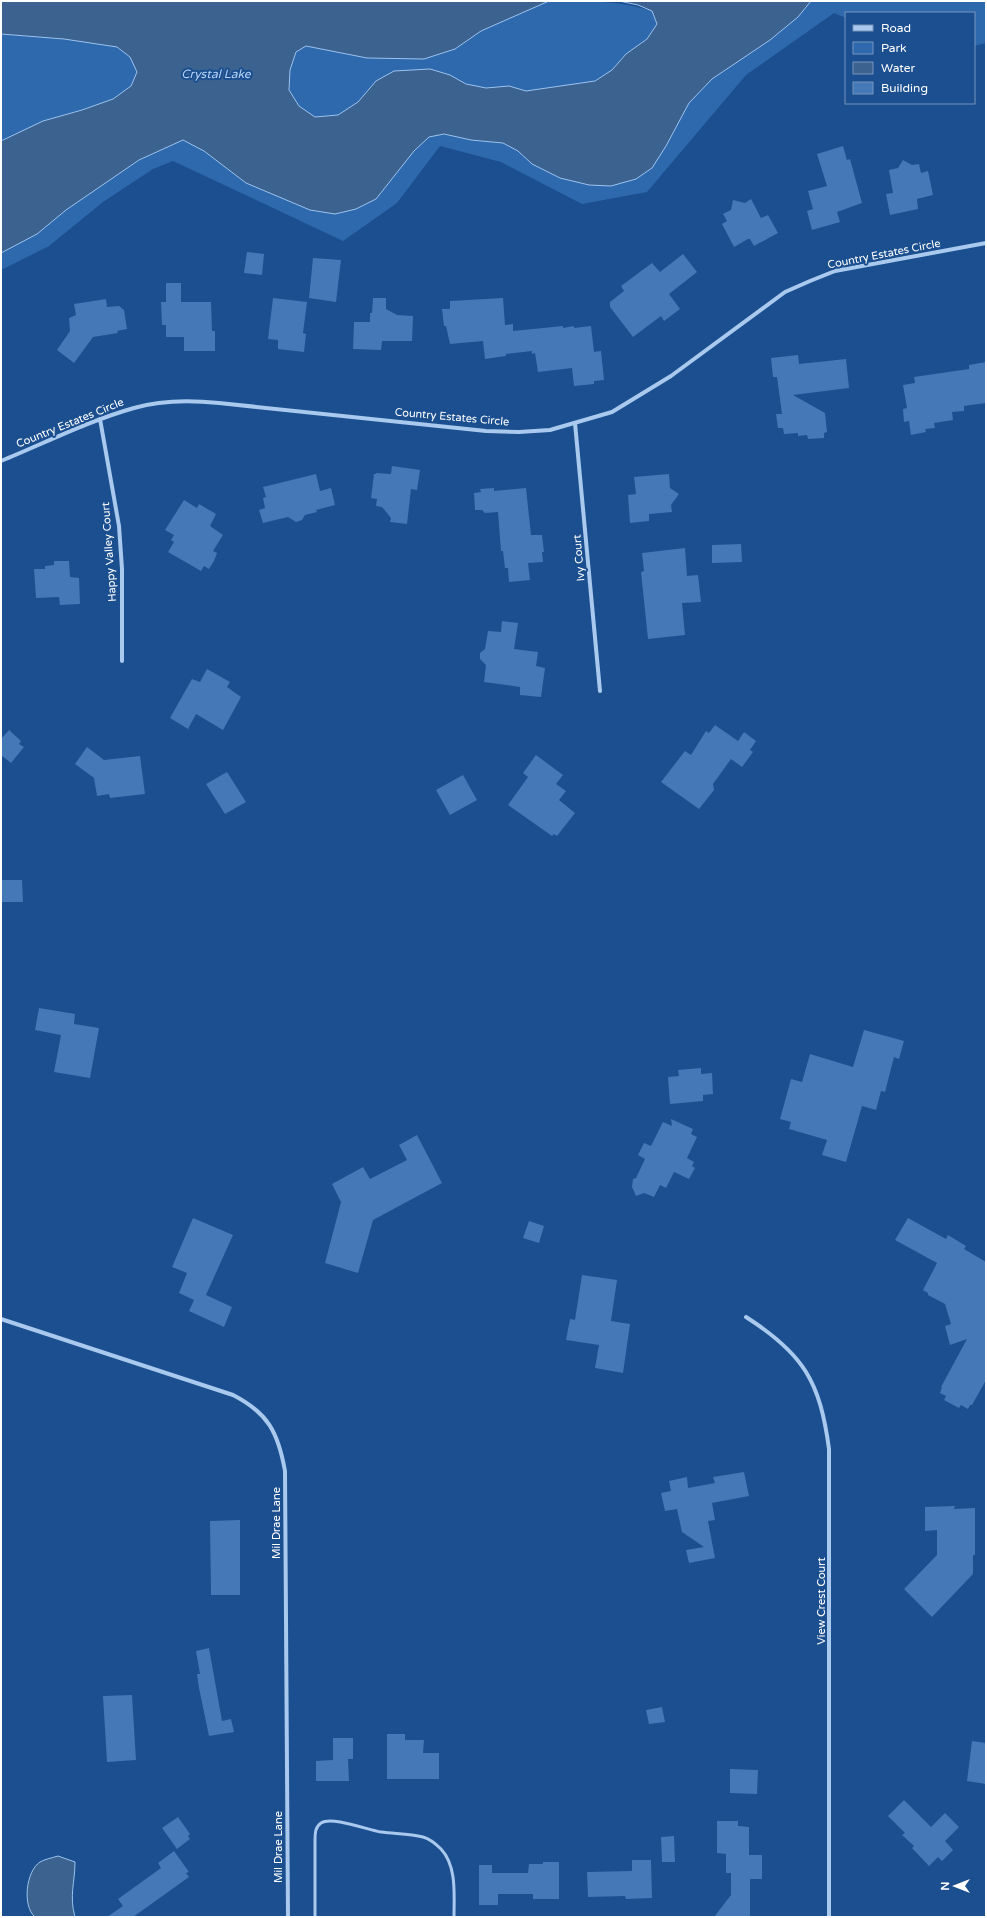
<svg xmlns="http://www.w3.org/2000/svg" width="987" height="1918" font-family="'Varela Round',sans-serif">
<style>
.green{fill:#2e69ad}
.water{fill:#3c6290;stroke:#9cc4f0}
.building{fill:#4478b7}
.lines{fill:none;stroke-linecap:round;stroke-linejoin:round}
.lane{stroke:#a9c9ee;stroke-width:3}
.street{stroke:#a9c9ee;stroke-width:4}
.labels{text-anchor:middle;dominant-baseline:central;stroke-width:4;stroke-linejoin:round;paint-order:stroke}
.street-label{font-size:11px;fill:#fff;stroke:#1b4f8f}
.water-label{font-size:12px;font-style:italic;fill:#b5d3f5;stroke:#1b4f8f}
</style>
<rect width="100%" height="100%" fill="#1b4f8f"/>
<path class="green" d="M549 1C584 1 619 0 652 11L657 24 647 39 626 54 612 70 595 81 526 91 509 86 486 88 466 84 450 75 430 69 394 71 376 81 358 102 338 115 315 117 299 106 289 90 290 70 296 52 306 46 367 58 395 59 455 49 481 31Z
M811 1H986V43L974 46V13H846V18L834 13 746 75 647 192 582 204 501 162 440 146 397 203 343 241 173 161 153 169 103 202 49 246 1 270V253L37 234 66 210 139 160 183 140 204 151 246 183 310 210 335 214 376 199 414 151 429 137 444 134 471 140 503 143 518 151 532 164 666 146 689 103 712 79 770 40 798 17Z
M1 34 64 39 117 47 130 57 137 72 131 86 113 99 82 110 43 121 1 141Z"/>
<path class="water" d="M1 1H549L481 31 455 49 424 59 367 58 306 46 296 52 290 70 289 90 299 106 315 117 338 115 358 102 376 81 394 71 430 69 450 75 466 84 486 88 509 86 526 91 595 81 612 70 626 54 647 39 657 24 652 11 638 5 619 1H811L798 17 770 40 712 79 689 103 666 146 652 168 636 179 611 186 589 185 560 178 532 164 518 151 503 143 471 140 444 134 429 137 414 151 376 199 356 209 335 214 310 210 246 183 204 151 183 140 139 160 66 210 37 234 1 253V141L43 121 82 110 113 99 131 86 137 72 130 57 117 47 64 39 1 34Z
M58 1856 75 1862C75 1882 69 1896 75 1917H35C22 1906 26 1871 40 1862 45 1859 52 1858 58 1856Z"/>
<path class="building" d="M843 146 847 160 850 159 862 203 837 212 840 222 812 230 807 211 813 209 808 191 827 186 817 154Z
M903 160 912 165 919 164 921 173 928 171 933 195 917 199 918 209 890 215 886 194 893 193 889 170 898 168Z
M751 199 761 218 768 215 778 233 754 246 750 239H748L734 247 722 224 727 221 723 214 731 210 733 200 745 203Z
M247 252 264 254 262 275 244 273Z
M683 254 697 272 669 294 680 309 664 321 661 316 633 337 610 307V302L624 291 621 286 652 263 660 272Z
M313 258 341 260 336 302 309 298Z
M166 283H181V302H211L212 331H215V351H184V337H166V325H162L161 302H166Z
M273 298 307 302 303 333 306 334 304 352 278 349V340L268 339Z
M373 298H386V309L397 315 413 316 412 341H382L381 350 353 349 354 322H370V313H372Z
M503 298 505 325 513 324V331L563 326V328L574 326V328L591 326 594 352 601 351 604 380 594 381V384L574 386 572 368 538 372 535 353 532 354V351L506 354V356L485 359 483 341 450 344 446 326H444L442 309H450V301Z
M106 299 107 307 119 306 124 310 127 329 117 331 118 333 93 337 74 363 57 350 70 331 69 318 76 315 74 304Z
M798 355 799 364 846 359 849 388 793 395 825 413 827 432 824 433V438L808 439 807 435 798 436V433L784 434 783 428H778L776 414H782L777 377H773L771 358Z
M986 362V403L964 406V411L952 412 953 420 934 423 935 428 925 429 926 432 911 435 909 421 904 422 903 409 907 408 903 385 915 383 914 377 969 369V365Z
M392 466 420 470 417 490 411 489 407 524 390 522 391 518 382 507 376 506 377 499 371 498 374 474H376V473L391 474Z
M316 474 320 491 331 488 335 505 316 510 317 512 305 515 302 520 296 522 288 517 263 523 259 510 265 508 263 498 266 497 263 487Z
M669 474 670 488 679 494 671 505 672 512 649 514V521L630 523 628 495 636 494 634 477Z
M494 488V491L526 488 531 535H542L544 552H542L543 562 528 563 530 580 509 582 508 568H505L503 551H501L498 512 485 513 482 510H475L474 493 481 492 480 489Z
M184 500 197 508 199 504 216 514 210 526 223 535 213 551 217 553 214 561 209 569 204 566 201 571 168 552 174 542 171 540 174 535 165 530Z
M741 544 742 562 712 563V545Z
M685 548 687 576 698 575 701 602 682 603 685 635 648 639 641 572 644 571 642 553Z
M54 561H69L70 577 79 578 80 604 60 605 59 597 36 598 34 569H45V566L54 565Z
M502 621 518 623 514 649 538 652 536 666 545 668 541 697 520 695V687L484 682 486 665 480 659V653L485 649 488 631 501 632Z
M207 669 230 682 227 687 241 697 223 730 196 714 188 729 170 718 192 679 200 682Z
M715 725 738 741 744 732 756 741 750 750 753 752 742 767 731 759 713 784 714 790 699 809 661 782 685 751 691 755 706 731 709 733Z
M9 730 21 741 19 744 24 747 11 763 1 755V739Z
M87 747 104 760 140 756 145 794 110 798 109 794 97 796 94 778 75 764Z
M536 755 563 775 556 784 566 791 559 800 575 813 557 836 554 834 552 836 508 805 528 777 523 773Z
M227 772 246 802 225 814 206 784Z
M463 775 477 800 450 815 436 790Z
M1 880H22L23 902H1Z
M39 1008 75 1014 74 1024 99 1028 90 1078 54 1072 61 1035 35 1030Z
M864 1030 904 1041 899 1059 894 1057 885 1092 881 1091 876 1110 862 1106 846 1162 822 1155 827 1140 789 1129 791 1122 780 1119 791 1079 802 1082 810 1054 853 1067Z
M701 1068V1074L712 1073 713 1094 703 1095V1101L670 1104 668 1077 679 1076 678 1070Z
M671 1119 693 1129 691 1134 697 1137 687 1158 694 1162 692 1166 695 1168 689 1179 674 1172 666 1188 660 1185 654 1197 644 1193 636 1196 632 1187 633 1179 636 1178 645 1159 638 1155 644 1143 651 1146 663 1122 672 1126Z
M417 1135 442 1183 373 1220 358 1273 325 1263 341 1202 332 1184 363 1167 370 1179 407 1160 399 1145Z
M193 1218 233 1235 206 1295 232 1307 224 1327 189 1311 194 1300 179 1293 187 1273 172 1267Z
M908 1218 946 1239 948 1235 966 1246 964 1249 986 1262V1380L972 1405H970L968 1409 961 1405 959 1408 944 1400 946 1396 940 1393 942 1387H941L967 1339 950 1345 945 1326 951 1324 945 1304 928 1295V1293L923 1290 937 1263 895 1240Z
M529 1221 544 1226 539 1243 523 1238Z
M582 1275 617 1280 611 1321 630 1324 623 1373 595 1368 599 1345 566 1340 570 1319 575 1320Z
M744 1472 749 1496 712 1503 715 1520 708 1521 715 1558 689 1563 686 1550 704 1547 682 1532 677 1509 665 1511 661 1493 671 1491 669 1481 687 1477 688 1488 715 1483 713 1477Z
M955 1506 954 1509 975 1508V1555H973V1574L932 1617 904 1589 937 1555V1530L925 1531V1507Z
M240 1520V1595H211L210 1521Z
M209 1648 222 1721 231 1719 234 1732 209 1736 199 1688 197 1674H200L196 1651Z
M132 1695 136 1760 107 1762 103 1696Z
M662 1707 665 1722 649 1724 646 1710Z
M387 1734H405V1740H424L423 1753H439V1779H387Z
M333 1738H353V1759H348L349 1781H316V1761L333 1760Z
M972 1741 986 1743V1784L967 1781Z
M730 1769 758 1770 757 1794 730 1793Z
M904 1800 931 1827 945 1813 959 1827 945 1841 953 1850 942 1861 938 1857 929 1866 912 1848 914 1846 902 1835 905 1833 888 1816Z
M178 1817 190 1834 188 1836 190 1839 177 1849 162 1828Z
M717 1821H738V1826L749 1827V1855H762V1879H750V1917H714L731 1895V1873H726V1854L717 1853Z
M674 1836 675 1862H662L661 1837Z
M174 1851 189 1872 186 1873 189 1877 133 1917H107L123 1906 118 1899 161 1868 158 1863Z
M632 1860H651L652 1898 626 1899 625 1896 588 1897 587 1872 632 1871Z
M543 1862H559V1899H533V1894H498V1905H479V1865H492V1873H528L529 1864H543Z"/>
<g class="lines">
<path class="lane" d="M315 1917V1840C315 1834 315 1827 321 1823 332 1816 368 1830 381 1832 395 1834 409 1833 423 1837 430 1839 436 1844 441 1849 457 1866 454 1895 454 1917"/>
<path class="street" d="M100 419 119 526 122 569V661
M575 423 600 691
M1 461C45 443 88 421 134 408 161 400 191 400 219 403L486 431 519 432 550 430 612 412 671 376 785 292 810 281 835 271 986 243
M746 1317C804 1354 820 1382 829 1449V1917
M1 1319 233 1395C268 1413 278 1432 285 1471L288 1917"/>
</g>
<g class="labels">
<g class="street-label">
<text transform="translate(884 254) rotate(-11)">Country Estates Circle</text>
<text transform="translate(452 417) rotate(5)">Country Estates Circle</text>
<text transform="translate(70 423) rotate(-22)">Country Estates Circle</text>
<text transform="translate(109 552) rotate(-94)">Happy Valley Court</text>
<text transform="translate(579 558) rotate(-95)">Ivy Court</text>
<text transform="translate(276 1523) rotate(-90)">Mil Drae Lane</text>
<text transform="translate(821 1601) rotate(-90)">View Crest Court</text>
<text transform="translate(278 1847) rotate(-90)">Mil Drae Lane</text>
</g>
<g class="water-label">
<text x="216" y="74">Crystal Lake</text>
</g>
</g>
<rect width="987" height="1918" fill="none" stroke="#ffffff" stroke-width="4"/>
<rect x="845" y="12" width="130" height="92" fill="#1b4f8f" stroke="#7695bc"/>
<rect x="853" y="25" width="20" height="6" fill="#a9c9ee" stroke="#7695bc"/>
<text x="881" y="32" font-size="12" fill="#ffffff">Road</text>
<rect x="853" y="42" width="20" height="12" fill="#2e69ad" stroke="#7695bc"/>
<text x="881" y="52" font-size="12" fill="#ffffff">Park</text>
<rect x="853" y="62" width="20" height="12" fill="#3c6290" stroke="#7695bc"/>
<text x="881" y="72" font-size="12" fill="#ffffff">Water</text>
<rect x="853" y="82" width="20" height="12" fill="#4478b7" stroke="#7695bc"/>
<text x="881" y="92" font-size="12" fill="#ffffff">Building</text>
<g transform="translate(955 1886) rotate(270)" stroke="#1b4f8f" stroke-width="3" paint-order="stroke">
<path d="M0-3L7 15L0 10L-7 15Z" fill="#ffffff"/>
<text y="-6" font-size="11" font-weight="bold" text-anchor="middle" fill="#ffffff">N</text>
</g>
</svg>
